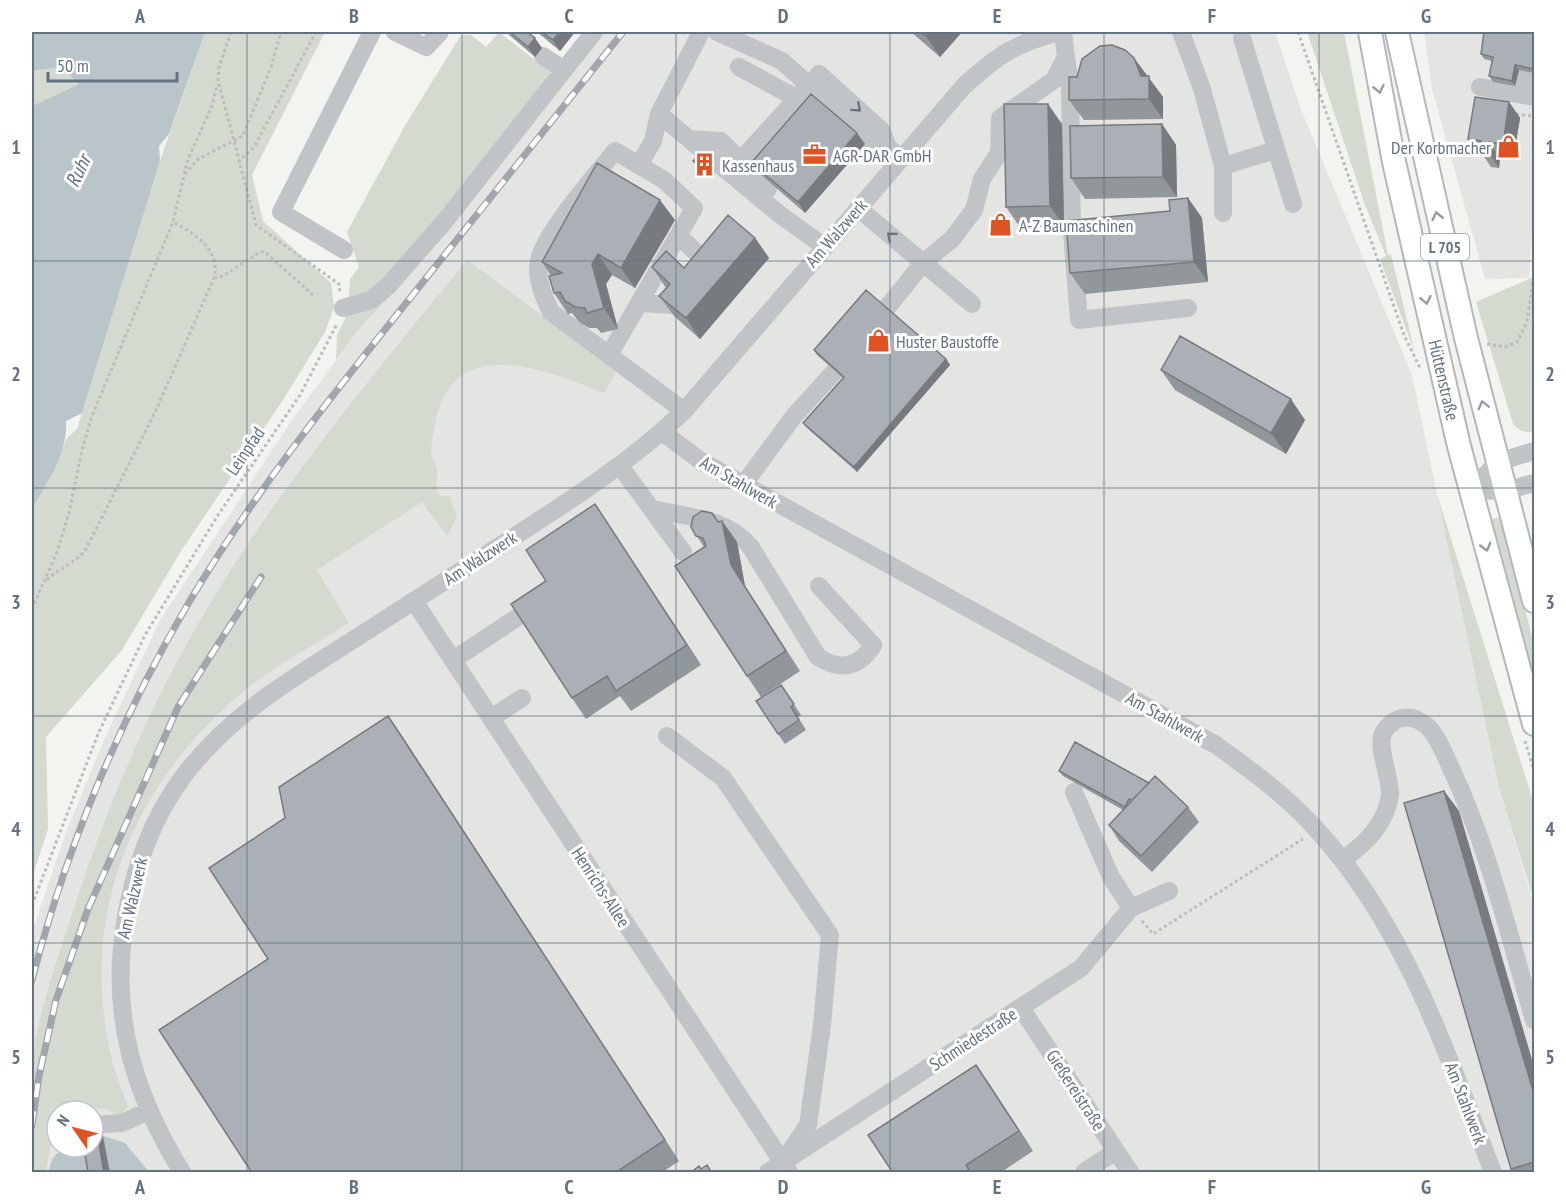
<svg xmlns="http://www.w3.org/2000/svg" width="1566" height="1204" font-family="'PT Sans Narrow',sans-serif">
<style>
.built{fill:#e4e5e3;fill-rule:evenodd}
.green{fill:#d4dad0}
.water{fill:#bac5ca}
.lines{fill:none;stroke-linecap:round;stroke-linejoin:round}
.major-casing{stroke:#b4b7bb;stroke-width:26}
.path{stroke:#babcbe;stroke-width:3;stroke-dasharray:3 3;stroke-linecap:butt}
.minor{stroke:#c1c4c7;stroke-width:18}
.major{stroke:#fff;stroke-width:22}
.rail-casing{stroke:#a1a6ac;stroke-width:7}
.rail{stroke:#fff;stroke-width:4.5;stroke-dasharray:14;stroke-linecap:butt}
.wall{fill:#92979c}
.shaded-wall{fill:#777b7f}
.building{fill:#aab0b5;stroke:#777b7f;stroke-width:1.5}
.oneway{stroke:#929ca6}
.oneway2{stroke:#687684}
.grid{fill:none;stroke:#637280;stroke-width:1.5;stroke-opacity:0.55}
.labels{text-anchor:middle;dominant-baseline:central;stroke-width:6;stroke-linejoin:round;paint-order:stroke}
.shield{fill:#fff;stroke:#929ca6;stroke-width:1.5}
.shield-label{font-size:16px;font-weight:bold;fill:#637280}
.poi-label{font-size:18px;fill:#637280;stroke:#fff;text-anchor:start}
.street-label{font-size:18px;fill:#637280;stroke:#fff}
.water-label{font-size:20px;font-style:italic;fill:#5f757e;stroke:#fff}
.neatline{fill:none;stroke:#637280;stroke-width:2}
.grid-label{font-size:20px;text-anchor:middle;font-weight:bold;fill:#637280}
</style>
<rect width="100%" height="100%" fill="#f3f4ef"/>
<path class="built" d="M605 32H1275L1300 107 1412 375 1499 788 1534 905V1172H32V932L66 832 104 740 160 620 294 417 359 329 395 291ZM57 1111H93V1147H57Z
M1424 32H1534V207L1529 278 1485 279 1432 89Z"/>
<path class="green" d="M205 32H325L252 175 263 221 331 283 334 307 325 332 283 400 181 551 122 650 46 737 48 829 32 878V508L48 482 67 438 77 429 160 161Z
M499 32 564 83 395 291 359 329 336 360 337 335 348 313 350 279 359 267 347 232 406 124 461 35H471L486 47Z
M1307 32H1344L1388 255 1391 254 1415 353 1380 259 1386 256 1365 205Z
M32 56 33 71 61 67 79 84 32 106Z
M467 260 617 371 604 393C546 370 451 330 435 425 433 434 430 448 432 457 433 461 437 465 437 470 438 481 434 485 440 496H450L457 517 447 536 422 502 317 570 349 623C315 645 275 665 243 692 132 784 77 917 112 1060 116 1076 123 1091 128 1107L119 1118C106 1105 100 1108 83 1111 74 1112 65 1111 57 1111L46 1172H32C32 1137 27 1099 32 1063 38 1011 58 958 74 908 108 803 152 700 209 605 283 482 376 371 467 260Z
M1531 278 1534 285V432C1525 433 1519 431 1513 424L1476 302Z
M1437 494 1534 804V901L1499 788Z
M1503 517 1534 646V688L1495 546 1491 519Z"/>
<path class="water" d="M32 32H205L169 134 159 146 160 161 82 413 66 421C68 452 48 483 32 508V106L79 84 61 67 33 71Z
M103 1136 125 1143 149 1172H49C52 1146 71 1147 93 1147Z"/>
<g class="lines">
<defs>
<path id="major" d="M1370 32 1394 162 1459 446 1534 724
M1397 32 1466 338 1534 601"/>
</defs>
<use href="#major" class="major-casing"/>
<path class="path" d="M231 32 219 67 218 80 256 225 339 284 340 292
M1298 32 1404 335 1420 368
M1516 114 1531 116
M238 162 254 147 316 32
M185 174 198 159 241 137 244 133 271 67 281 32
M214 278 223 276 260 252H265L313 295
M1487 344 1505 347 1517 342 1527 322 1534 273
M47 580C59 568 76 563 86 549L157 408 214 278C221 250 194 233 173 222
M32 609 57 552 69 513 82 450 92 416 173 222 188 159 212 106 217 84
M1525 741 1534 771
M32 905 98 734 145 635 218 515 300 395 337 324
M1142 921 1153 934 1303 839"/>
<path class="minor" d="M395 32 426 47 440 32
M701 32 659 114 779 214 825 247
M717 32 782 61 871 141 888 147 901 158
M1181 32 1202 89 1223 166V213
M1242 38 1293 204
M543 56 564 70
M1066 57 1070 84 1072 232 1079 320 1188 308
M739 67 796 98
M1480 87 1534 97
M1523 95 1534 32
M689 139 721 141 768 189
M740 161 819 74 881 130 888 147
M639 165 653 141 659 114
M1223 166 1276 150
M858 208 972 304
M679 236 709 265
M344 250 281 212 372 32
M640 303 674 305
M343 308 371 300 388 286 445 221 594 32
M886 309 923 263 952 239 974 210 982 179 999 153 1000 118 1054 80 1066 57 1063 32
M609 355 694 208 664 180 615 151C596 175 538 239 538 267 538 284 544 297 551 312L684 411
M662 432 701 461 1216 745C1252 771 1288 797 1317 830 1406 927 1446 1053 1493 1172
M620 466 683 552
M743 485 794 416 835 371
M1471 490 1498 462 1534 451
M1471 490 1505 491 1534 483
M652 509C687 517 726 518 750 546L818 657C840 671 859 668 873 645L819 586
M414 601 789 1172
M453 660 539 603
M491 718 522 698
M667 736 723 778 830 935 822 1025 808 1125 782 1163
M1074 792 1111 877 1131 908
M1343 860C1365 843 1385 826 1390 796 1392 779 1374 744 1385 730 1397 714 1414 714 1428 727 1438 737 1444 753 1450 766 1488 846 1509 935 1534 1020
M1021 1008 1130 1172
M93 1125 122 1123 149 1111
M182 1172C135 1096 111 1019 124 929 132 874 151 819 185 774 232 713 292 679 356 638 409 604 462 570 515 536 574 498 633 460 684 411L964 86C998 55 1014 44 1059 32
M768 1172 1081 968 1131 908 1169 891
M1084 1172 1116 1151"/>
<use href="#major" class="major"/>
<defs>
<path id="rail" d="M32 980C66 849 119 721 188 604 251 497 329 399 407 302 479 212 551 122 623 32
M32 1125 39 1076 56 1000 88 909 178 707 261 577"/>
</defs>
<use href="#rail" class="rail-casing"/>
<use href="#rail" class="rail"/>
</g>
<path class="wall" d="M506 32H527L542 48 535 57 508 34Z
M537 32H575L560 51Z
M911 32H962L940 57Z
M1534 32V73L1519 70 1515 86 1493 82 1489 76 1492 61 1484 59 1481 54Z
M1134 58 1163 97V119L1084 120 1069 100 1077 77Z
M1509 102 1520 118 1513 160 1500 158 1499 168 1491 167 1483 155 1479 154 1468 139Z
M1062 124 1064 226 1020 227 1006 207Z
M1162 124 1176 145 1177 197 1085 199 1071 178Z
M865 144 805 213 759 173 751 163Z
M693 161 711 164 705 172 697 166Z
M1188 198 1202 218 1208 282 1085 294 1070 273 1170 211Z
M675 220 635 288 612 275 606 284 618 329 601 333 597 328H589L579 322 572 313 568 314 554 293 551 276 542 262Z
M755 238 769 258 700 339 674 316 659 296 666 288 652 267 684 268Z
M814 350 946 359 950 365 857 472 807 428 803 423 843 378 817 355Z
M1161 370 1305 420 1286 454 1175 390Z
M595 504 701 665 631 711 620 696 586 719 572 698 546 581Z
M722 521 737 542 745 586 800 671 761 697 747 676 704 547 691 527Z
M781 685 801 715 798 717 806 730 785 744 778 734Z
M388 716 402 736 679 1161 661 1173H252L268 959 285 818Z
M1059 771 1188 807 1199 822 1152 872 1119 841 1109 825 1123 810 1063 776Z
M1444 791 1459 811 1534 1067V1173H1514L1511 1169Z
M976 1065 1033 1151 1000 1173H893Z"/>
<path class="shaded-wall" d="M560 32H575L560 51 553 40Z
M930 32H962L940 57 926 36Z
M535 38 542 48 535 57 528 47Z
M1134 58 1163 97V119L1149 99Z
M1515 65 1519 70 1515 86 1512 81Z
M1509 102 1520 118 1513 160 1503 145Z
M1048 104 1062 124 1064 226 1050 206Z
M1162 124 1176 145 1177 197 1163 177Z
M857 133 865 144 805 213 798 202Z
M1489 142 1500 158 1499 168 1488 152Z
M707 159 711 164 705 172 701 167Z
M1188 198 1202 218 1208 282 1194 262Z
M660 200 675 220 635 288 621 268Z
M755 238 769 258 700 339 686 318Z
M598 254 612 275 606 284 618 329 604 308 592 264Z
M946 359 950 365 857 472 854 467Z
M1291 399 1305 420 1286 454 1271 433Z
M595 504 609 525 701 665 687 645Z
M722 521 737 542 745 586 800 671 731 565Z
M388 716 402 736 679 1161 665 1140Z
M1444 791 1459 811 1534 1067V1094Z
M976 1065 990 1085 1033 1151 1019 1131Z
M96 1126 103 1136 110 1173H104Z"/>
<path class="building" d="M510 32H527L535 38 528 47Z
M542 32H560L553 40Z
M920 32H930L926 36Z
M1484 32H1534V69L1515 65 1512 81 1489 76 1493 57 1481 54Z
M1112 45 1125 50 1134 58 1141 76H1149V99L1069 100V77H1077L1082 59 1100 46Z
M811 94 857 133 798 202 751 163Z
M1475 97 1509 102 1503 145 1489 142 1488 152 1480 151 1481 141 1468 139Z
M1004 104H1048L1050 206 1006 207Z
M1162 124 1163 177 1071 178 1070 126Z
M701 154 707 159 701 167 693 161Z
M597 163 660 200 621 268 598 254 592 264 604 308 587 313 585 308 575 307 565 301 560 292 554 293 549 276 562 273 542 262Z
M1188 198 1194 262 1070 273 1066 221 1170 211 1169 200Z
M728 215 755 238 686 318 659 296 670 284 652 267 666 251 684 268Z
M866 290 946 359 854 467 803 423 844 377 814 350Z
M1180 336 1291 399 1271 433 1161 370Z
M595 504 687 645 616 691 607 676 572 698 511 604 546 581 526 550Z
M702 511 712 513 718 522 722 521 731 565 786 651 747 676 675 566 706 546 703 538 696 536 691 527 693 517Z
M781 685 794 704 791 707 799 720 778 734 756 701Z
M388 716 665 1140 615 1173H252L159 1030 268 959 209 868 285 818 279 787Z
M1075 742 1149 783 1132 800 1129 799 1125 807 1059 771Z
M1155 776 1188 807 1141 856 1109 825Z
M1444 791 1534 1094V1162L1511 1169 1404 803Z
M976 1065 1019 1131 966 1165 971 1173H893L868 1135Z
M93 1126H96L104 1173H88L84 1147H93Z
M707 1165 712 1173H690L699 1166 701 1169Z"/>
<defs><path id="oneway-chevron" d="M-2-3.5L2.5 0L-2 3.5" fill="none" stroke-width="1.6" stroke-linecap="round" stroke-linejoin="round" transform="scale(1.5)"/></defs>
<g class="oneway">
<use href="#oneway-chevron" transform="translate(1379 89) rotate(78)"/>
<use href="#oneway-chevron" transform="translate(1437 216) rotate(-103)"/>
<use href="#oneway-chevron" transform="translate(1426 300) rotate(78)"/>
<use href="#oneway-chevron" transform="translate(1483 405) rotate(-104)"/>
<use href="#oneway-chevron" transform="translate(1486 547) rotate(75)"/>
</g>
<g class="oneway2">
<use href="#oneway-chevron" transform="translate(857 108) rotate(42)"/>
<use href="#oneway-chevron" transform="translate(891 236) rotate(-140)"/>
</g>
<path class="grid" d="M247 32V1172M462 32V1172M676 32V1172M890 32V1172M1104 32V1172M1319 32V1172M32 261H1534M32 488H1534M32 716H1534M32 943H1534"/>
<defs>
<symbol id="shop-bare" viewBox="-9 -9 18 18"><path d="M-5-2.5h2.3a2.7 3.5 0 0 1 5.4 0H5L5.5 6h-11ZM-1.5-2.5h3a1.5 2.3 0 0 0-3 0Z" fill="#df5223" stroke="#fff" stroke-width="2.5" paint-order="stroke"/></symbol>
<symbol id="office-bare" viewBox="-9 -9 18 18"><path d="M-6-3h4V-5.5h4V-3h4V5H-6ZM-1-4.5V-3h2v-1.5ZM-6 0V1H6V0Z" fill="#df5223" stroke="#fff" stroke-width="2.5" paint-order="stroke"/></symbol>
<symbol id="building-bare" viewBox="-9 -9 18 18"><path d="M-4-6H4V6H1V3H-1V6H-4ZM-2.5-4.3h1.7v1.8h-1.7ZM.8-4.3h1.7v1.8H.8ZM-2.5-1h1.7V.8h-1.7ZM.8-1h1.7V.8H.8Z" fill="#df5223" stroke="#fff" stroke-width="2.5" paint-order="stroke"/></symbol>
</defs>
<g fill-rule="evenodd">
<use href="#shop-bare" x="1492" y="130" width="33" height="33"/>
<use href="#office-bare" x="798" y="138" width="33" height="33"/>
<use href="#building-bare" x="688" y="148" width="33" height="33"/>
<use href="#shop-bare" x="984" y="208" width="33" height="33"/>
<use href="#shop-bare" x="862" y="324" width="33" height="33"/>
</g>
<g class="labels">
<rect class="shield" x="1421" y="234" width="48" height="26" rx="4.5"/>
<g class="shield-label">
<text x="1445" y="247">L 705</text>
</g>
<g class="poi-label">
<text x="1491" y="147" text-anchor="end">Der Korbmacher</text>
<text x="833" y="155">AGR-DAR GmbH</text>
<text x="722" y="165">Kassenhaus</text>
<text x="1019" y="225">A-Z Baumaschinen</text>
<text x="896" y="341">Huster Baustoffe</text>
</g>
<g class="street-label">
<text transform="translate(836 233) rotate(-49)">Am Walzwerk</text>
<text transform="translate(1444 380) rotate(77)">Hüttenstraße</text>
<text transform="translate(245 451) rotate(-56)">Leinpfad</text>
<text transform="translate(739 482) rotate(30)">Am Stahlwerk</text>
<text transform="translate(480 558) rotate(-33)">Am Walzwerk</text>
<text transform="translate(1165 717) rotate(29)">Am Stahlwerk</text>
<text transform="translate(601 887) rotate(57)">Henrichs-Allee</text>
<text transform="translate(132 898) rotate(-77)">Am Walzwerk</text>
<text transform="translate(973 1039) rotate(-33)">Schmiedestraße</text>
<text transform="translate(1076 1090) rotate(57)">Gießereistraße</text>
<text transform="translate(1466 1103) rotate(69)">Am Stahlwerk</text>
</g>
<g class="water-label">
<text transform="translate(78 171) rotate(-65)">Ruhr</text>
</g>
</g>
<rect width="1566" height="1204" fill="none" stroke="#ffffff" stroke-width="66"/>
<g transform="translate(75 1129) rotate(305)"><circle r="28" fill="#ffffff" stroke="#c1c7cc" stroke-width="1.5"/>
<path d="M0-4.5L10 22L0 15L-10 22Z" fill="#df5223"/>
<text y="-9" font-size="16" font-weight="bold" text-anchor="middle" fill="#637280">N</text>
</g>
<path d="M48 72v9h129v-9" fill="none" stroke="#637280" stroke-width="3"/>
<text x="57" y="72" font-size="18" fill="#637280" stroke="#ffffff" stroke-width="4.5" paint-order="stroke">50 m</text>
<rect x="33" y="33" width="1500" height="1138" class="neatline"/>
<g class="grid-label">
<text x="140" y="23">A</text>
<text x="354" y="23">B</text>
<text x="569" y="23">C</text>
<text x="783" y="23">D</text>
<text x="997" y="23">E</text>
<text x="1212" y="23">F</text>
<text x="1426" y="23">G</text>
<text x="16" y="154">1</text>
<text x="1550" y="154">1</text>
<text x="16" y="381">2</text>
<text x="1550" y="381">2</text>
<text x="16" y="609">3</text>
<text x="1550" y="609">3</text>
<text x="16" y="836">4</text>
<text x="1550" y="836">4</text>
<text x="16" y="1064">5</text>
<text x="1550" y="1064">5</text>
<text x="140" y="1194">A</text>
<text x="354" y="1194">B</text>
<text x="569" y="1194">C</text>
<text x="783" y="1194">D</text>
<text x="997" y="1194">E</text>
<text x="1212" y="1194">F</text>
<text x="1426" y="1194">G</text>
</g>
</svg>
